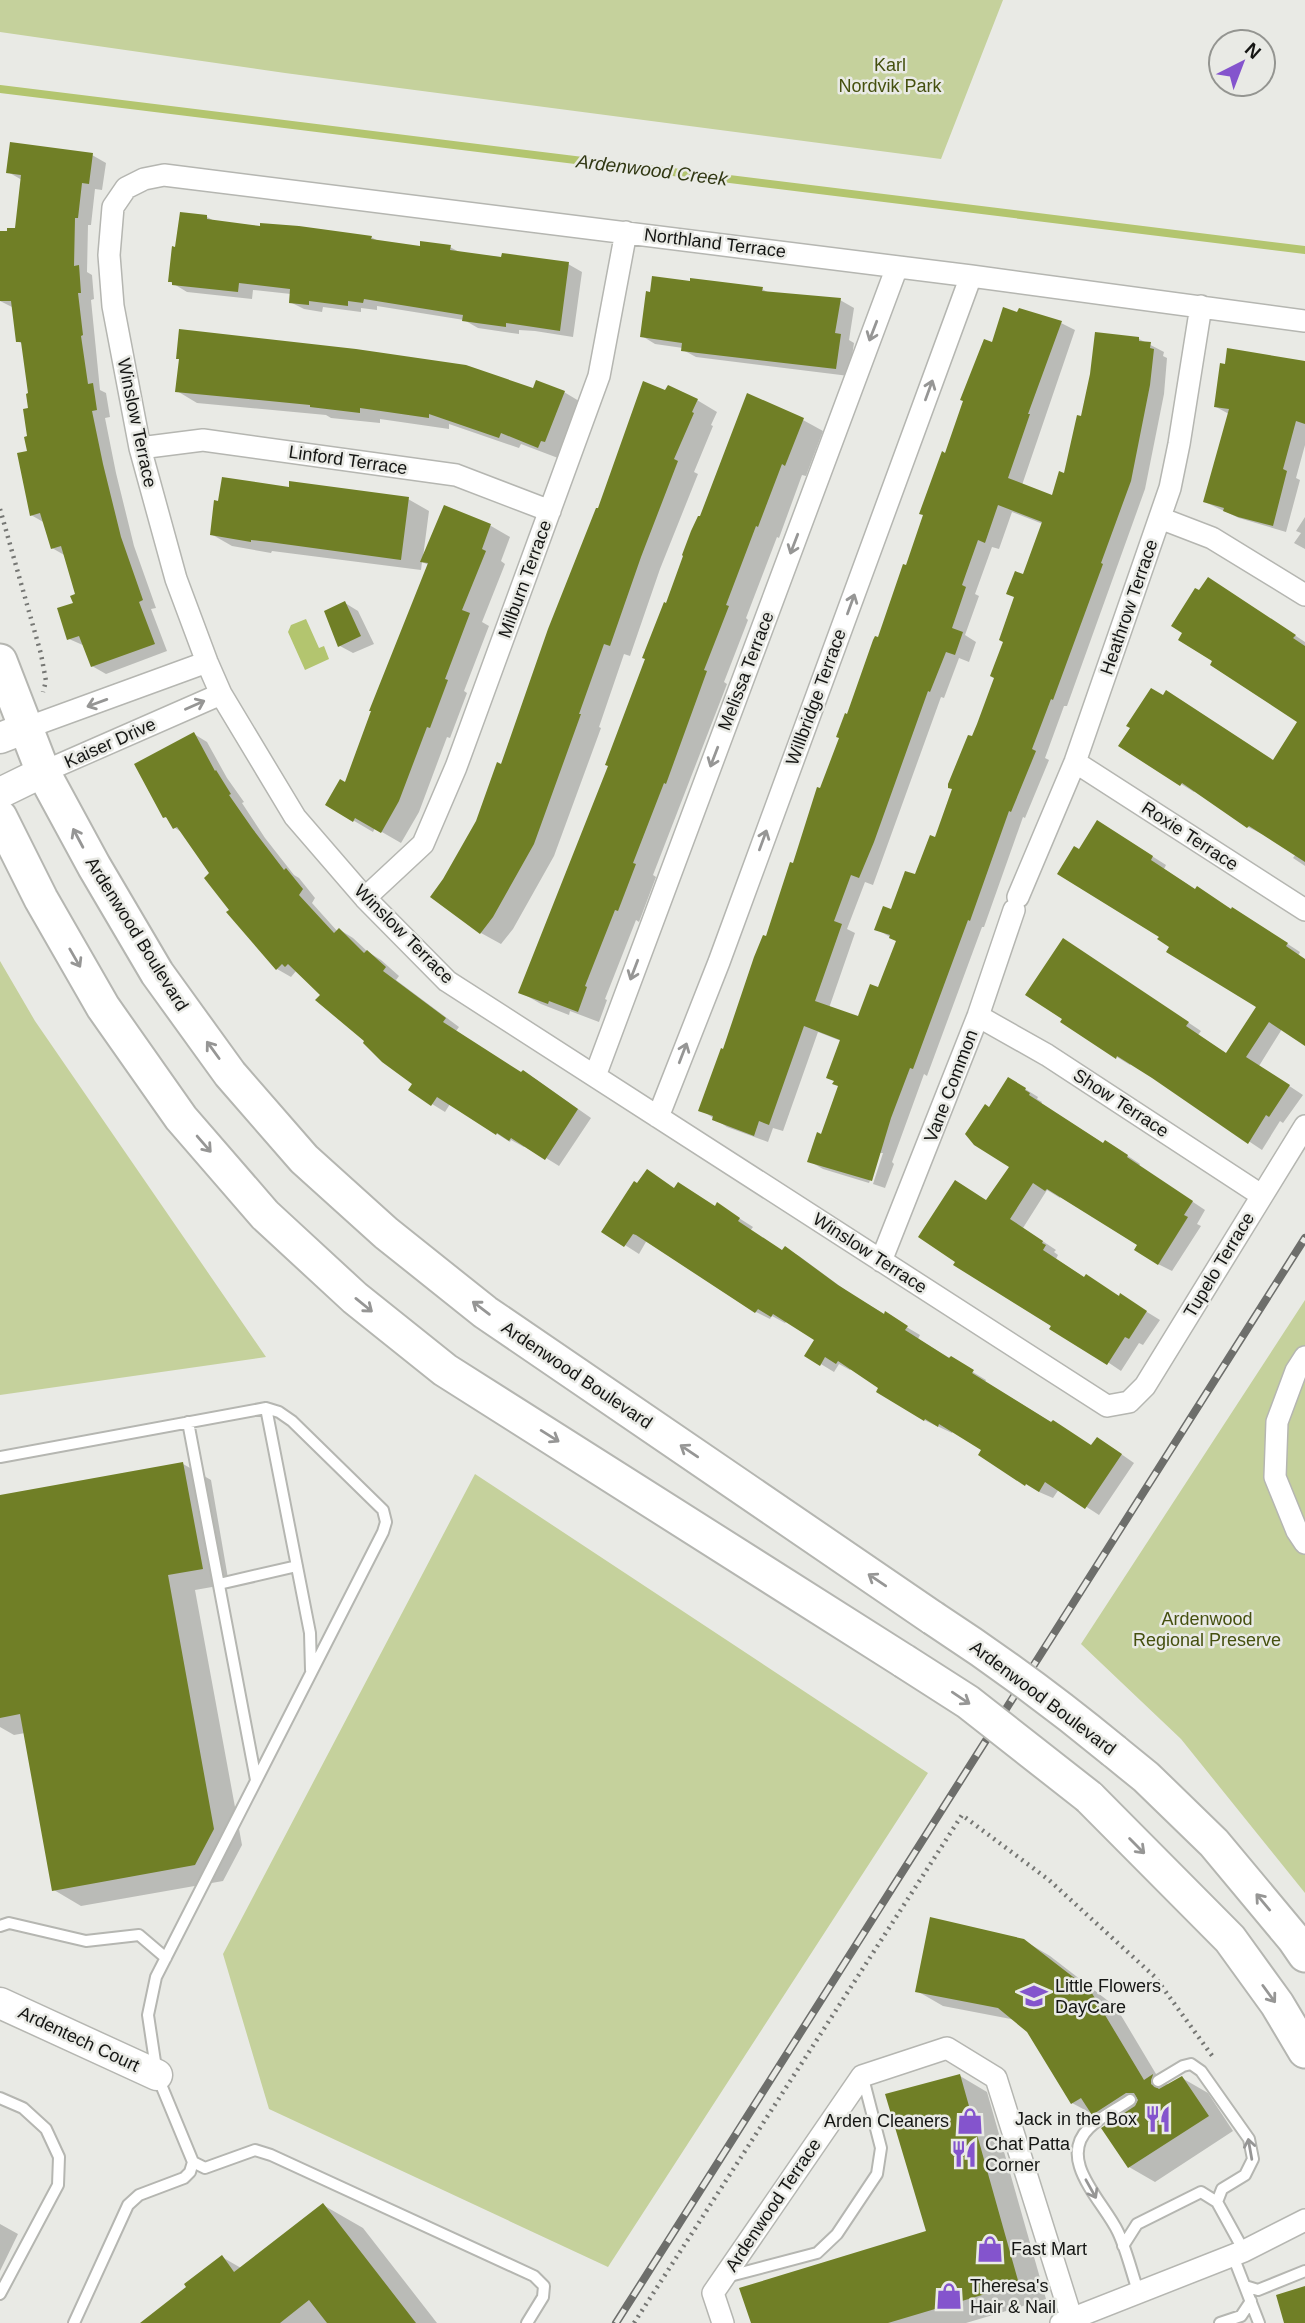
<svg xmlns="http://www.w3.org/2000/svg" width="1305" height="2323" font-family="Arial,sans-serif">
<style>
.green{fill:#c5d19c}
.water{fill:#b3c56f}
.shadow{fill:#0003;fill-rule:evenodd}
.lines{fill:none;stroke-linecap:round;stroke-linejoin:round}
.stream{stroke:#b3c56f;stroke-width:8}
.building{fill:#707f26;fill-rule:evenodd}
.lane-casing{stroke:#b5b6b1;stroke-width:14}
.street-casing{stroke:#b5b6b1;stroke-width:24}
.secondary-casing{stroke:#b5b6b1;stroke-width:33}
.primary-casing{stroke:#b5b6b1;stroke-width:37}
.path{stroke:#767774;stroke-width:4.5;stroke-dasharray:2 5;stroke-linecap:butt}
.lane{stroke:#fff;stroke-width:10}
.street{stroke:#fff;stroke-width:21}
.secondary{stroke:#fff;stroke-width:30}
.primary{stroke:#fff;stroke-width:33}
.rail-casing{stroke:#6d6e6b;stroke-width:8}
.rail{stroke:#e9eae5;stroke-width:5;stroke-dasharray:16;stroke-linecap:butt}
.primary-bridge-casing{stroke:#b5b6b1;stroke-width:37;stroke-linecap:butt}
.primary-bridge{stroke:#fff;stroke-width:33}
.oneway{stroke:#969695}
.labels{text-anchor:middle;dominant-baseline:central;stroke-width:5;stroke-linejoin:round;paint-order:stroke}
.park-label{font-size:18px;fill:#45500f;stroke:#e9eae5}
.street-label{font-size:18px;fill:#151614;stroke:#e9eae5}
.poi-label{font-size:18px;fill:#151614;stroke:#e9eae5;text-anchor:start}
.water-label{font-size:19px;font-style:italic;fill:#313813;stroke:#e9eae5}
</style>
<rect width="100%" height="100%" fill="#e9eae5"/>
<path class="green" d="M0 0H1003L941 159 285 73 0 32Z
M0 961 35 1021 266 1357 0 1395Z
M1305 1300V1893L1181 1739 1081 1644Z
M475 1474 928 1773 608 2267 269 2109 223 1954Z"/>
<path class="water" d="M306 619 319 648 324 646 329 659 305 670 288 632 291 625Z"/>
<path class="shadow" d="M92 155 106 163 102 190 95 189 91 225H88L87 272 92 275 94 299 91 300 100 390 106 393 110 417 105 418 116 473 134 546 156 608 151 609 167 651 106 674 92 666 85 646 69 639 77 595 66 556 52 548 45 523 31 515 29 452 30 395 23 344 17 341 14 308 0 301V232L16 230 22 180 8 172Z
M207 217 216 222 371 237 380 242 421 248 450 247 461 253 568 264 582 272 573 337 535 331 519 330V334L478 328 464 320 377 306V310L361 308V312L323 307 322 312 304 309 290 302 291 294 253 290 252 299 187 292 169 281 176 249Z
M762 289 771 294 840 300 854 308 849 340 854 343 849 376 696 357 683 350V348L655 344 642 336Z
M1061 323 1075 330 1022 485 1053 497 1066 475 1082 418 1139 339 1164 352 1163 356 1167 358 1164 394 1145 489 1067 706H1064L1045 758 1049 760 1025 818 1023 817 984 927H982L927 1076 924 1074 892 1162 894 1164 885 1188 873 1184 883 1153H880L869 1183 823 1169 809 1161 822 1136 840 1086 841 1041 818 1032 783 1131 773 1128 768 1142 727 1127 701 1110 725 1051 848 716 907 567 946 455 993 344ZM1012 512 1043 524 1024 576 996 678 936 839 916 877 876 929 897 941 879 990 859 1019 829 1008 855 933 847 929 865 882 873 885 941 697 944 698 959 658 969 662 976 642 965 635 979 596 975 594 992 547 999 549Z
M1305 363V445L1296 478 1300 480 1286 532 1239 518 1205 502 1229 414 1216 407Z
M534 390 564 392 584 404 558 458 521 444 519 448 449 424V429L380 419V423L331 418 326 415 197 403 177 391Z
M666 392 697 400 717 412 711 425 713 426 694 472 698 474 660 569 630 656 624 654 599 727 601 728 554 856 513 929 501 944 481 933 477 822Z
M803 420 823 431 806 476 802 475 779 538 777 537 746 618 748 620 724 682 727 684 653 875 656 877 639 922 636 920 605 999 607 1000 599 1022 570 1011 569 1015 541 1004 520 992 610 766 667 605Z
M290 488 408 499 429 511 423 557 445 507 491 526 510 537 501 561 505 564 482 622 489 626 464 691 467 693 450 738 447 737 419 812 401 843 375 828 373 832 327 805 346 784 429 565 422 562 421 570 272 551 271 553 232 546 211 534Z
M1305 517V549L1294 543 1301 533 1296 531Z
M1222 587 1305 642V726L1214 661 1200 592Z
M345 603 358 611 374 644 353 653 340 646Z
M194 734 207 742 227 778 244 802 242 803 265 838 294 875 299 878 315 898 312 903 338 932 340 930 353 938 368 952 381 960 399 976 396 980 459 1027 456 1031 522 1074 523 1072 537 1080 591 1118 559 1166 525 1145 524 1147 511 1140 510 1142 450 1104 445 1112 432 1104 415 1084 367 1041 322 995 296 971 291 977 277 969 228 912 231 910 212 874 183 833 175 828 169 819 165 817Z
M1121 746 1274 762 1305 776V866L1293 858 1296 854 1263 833 1262 834 1248 827 1195 790 1194 792 1181 784Z
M1111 830 1166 865 1164 869 1196 890 1246 917 1300 952 1298 956 1305 960V1044L1282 1029 1259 1066 1303 1095 1283 1123 1280 1121 1262 1150 1131 1063 1130 1065 1117 1057 1062 1021 1077 948 1201 1031 1198 1035 1227 1054 1259 1006 1172 946 1080 851Z
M1022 1087 1038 1097 1037 1099 1042 1102 1041 1104 1104 1144 1119 1150 1140 1164 1139 1166 1205 1210 1197 1224 1201 1226 1172 1271 1158 1264 1140 1245 1061 1195 1060 1198 1047 1190 1023 1228 1056 1250 1054 1252 1058 1255 1056 1259 1085 1278 1134 1304 1160 1320 1143 1345 1139 1343 1121 1371 1054 1326 987 1202 1011 1166 990 1109Z
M638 1186 676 1189 731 1213 753 1227 750 1231 783 1252 785 1248 799 1256 852 1295 920 1335 918 1339 986 1380 985 1382 1092 1447H1111L1134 1463 1099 1515 1059 1489 1053 1498 1039 1492 1026 1484 983 1450 953 1431 952 1433 924 1420 852 1368 850 1370 839 1364 834 1372 806 1355 816 1340 787 1321 785 1323 772 1316 770 1319 756 1312 647 1240 639 1254 603 1231Z
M183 1464 211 1480 229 1584 195 1590 242 1845 223 1881 81 1906 54 1890 25 1733 14 1735 0 1727V1496Z
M1023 1940 1050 1956 1116 2007 1159 2079 1169 2085 1182 2078 1208 2093 1233 2131 1155 2182 1129 2167 1111 2124 1072 2103 1029 2030 1016 2020 943 2006 917 1991Z
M960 2076 987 2092 1046 2299 966 2323H753L928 2232Z
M323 2205 363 2228 437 2323H142L188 2287 222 2257 241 2268Z
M0 2224 18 2234 0 2271Z"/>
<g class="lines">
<path class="stream" d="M0 89 1305 250"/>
</g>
<path class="building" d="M10 142 93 153 89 184 82 183 78 218H75L74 266 79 265 81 293H78L83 335 81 336 88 384 93 383 97 410 92 411 103 464 121 537 143 600 139 602 155 644 91 667 79 636 67 640 57 608 73 603 70 596 75 594 61 546 51 549 40 513 30 516 17 453 27 451 24 437 27 436 23 409 28 408 26 394 28 393 21 342H16L11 301H0V231H7V228H15L21 175 6 173Z
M180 212 207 215V219L260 226V223L299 226 372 236 371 239 420 246V241L451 245 450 250 501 257 502 253 569 262 560 331 520 325 506 323V327L462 321 463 315 364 299 363 303 348 301V306L309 301V305L289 303 290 289 239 283 238 292 172 285V282H168L172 246 175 247Z
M652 276 690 281V278L763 287 762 291 841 298 835 333 841 334 836 369 681 351 682 343 640 337 646 291 650 292Z
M1003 307 1017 312 1019 308 1062 321 1028 414H1030L1008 478 1052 495 1059 471 1064 473 1077 415 1081 416 1090 374 1095 332 1139 337V341L1151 342 1150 348 1154 349 1150 385 1131 481 1101 563 1103 564 1053 700 1051 699 1032 749 1036 751 1011 812 1009 811 970 921 968 920 913 1069 910 1068 891 1118 872 1181 807 1162 817 1132 821 1134 838 1086 832 1084 834 1081 826 1078 840 1040 804 1026 769 1125 759 1121 754 1136 712 1120 713 1116 698 1111 721 1048 723 1049 754 957 763 935 766 936 790 862 793 863 817 787 820 788 839 738 836 737 845 713 847 714 873 640 875 636 878 637 903 564 906 565 923 515 919 514 942 451 945 453 963 401 960 400 984 339 992 342ZM998 505 1042 522 1023 574 1015 571 1006 594 1014 597 999 640 1003 642 990 676 994 678 977 724 972 736 968 735 948 784V788L952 789 935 837 930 835 915 874 905 871 891 909 883 906 874 930 890 935 889 938 896 941 878 987 870 984 858 1016 815 1001 842 924 834 921 851 875 859 878 874 842 928 691 930 692 946 652 955 655 963 632 952 628 966 587 962 585 978 540 985 543Z
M179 329 356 349 466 365 533 388 536 380 565 391 545 442 541 441 538 448 501 433 499 438 429 414V418L360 408V413L310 407V405L175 392 179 359H176Z
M1227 348 1305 361V424L1296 421 1283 469 1287 471 1273 526 1238 517 1223 511 1224 508 1203 502 1229 409 1214 407 1220 363 1225 364Z
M643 381 665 390 668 385 698 399 692 412 694 413 674 459 678 461 641 557 610 646 604 644 579 714H581L534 844 493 917 480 934 430 897 443 879 476 821 497 762 501 764 548 629 596 508H598Z
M747 393 804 418 785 466 782 464 758 527 756 526 726 605 729 606 704 670 707 671 666 784 664 783 633 863 636 864 618 911 615 910 585 986 587 987 578 1012 549 1001 548 1004 518 993 608 766 605 765 645 659 642 658 664 602 666 603 683 556 682 555 691 531 698 516H700Z
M222 477 289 487V481L409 497 401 560 269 542 251 540V542L210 535 214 500 218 501Z
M444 505 491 524 482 549 486 551 462 610 470 613 445 679 448 680 430 728 427 727 399 801 381 833 355 818 353 822 325 805 340 779 345 782 371 711H369L428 563 420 562Z
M1208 577 1296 635 1293 638 1305 646V862L1249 826 1247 828 1182 783 1180 786 1118 746 1130 728 1126 726 1151 688 1163 695 1166 690 1273 760 1297 722 1210 665 1212 661 1178 640 1182 633 1171 626 1195 588 1199 590Z
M345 601 361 636 338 647 324 611Z
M194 732 215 771 216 770 231 794 229 795 252 828 284 870 286 868 303 889 299 895 334 933 339 928 364 953 367 950 386 967 383 971 446 1018 443 1022 521 1072 523 1070 578 1109 545 1160 511 1138 509 1141 497 1133 496 1135 437 1097 431 1106 408 1090 412 1084 382 1062 363 1043 364 1041 315 1000 320 995 288 964 285 967 282 964 276 970 226 912 229 910 204 878 209 873 177 827 173 829 166 817 163 818 134 764Z
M1097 820 1153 856 1151 860 1195 889 1197 886 1231 909 1232 907 1288 943 1286 946 1305 959V1046L1269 1022 1246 1057 1290 1085 1269 1117 1266 1115 1248 1144 1152 1078 1117 1056 1116 1059 1060 1022 1062 1019 1025 995 1063 938 1189 1022 1186 1026 1226 1053 1256 1007 1166 952 1169 947 1157 939 1159 937 1057 874 1074 846 1079 849Z
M1008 1077 1026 1088 1025 1090 1030 1093 1029 1095 1103 1143 1105 1140 1128 1155 1127 1157 1193 1201 1184 1215 1188 1217 1158 1265 1134 1250 1137 1245 1047 1189 1045 1191 1033 1183 1010 1219 1043 1241 1042 1243 1046 1245 1043 1250 1084 1277 1086 1274 1119 1296 1120 1293 1147 1311 1129 1339 1125 1337 1107 1365 1049 1329 1051 1326 953 1265 955 1262 918 1237 955 1180 986 1200 1009 1167 974 1145 965 1134 985 1104 989 1107Z
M647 1169 674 1188 678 1182 715 1206 717 1202 740 1218 738 1221 782 1250 785 1246 838 1285 884 1314 885 1311 908 1326 905 1330 949 1358 951 1356 974 1370 972 1373 1051 1422 1053 1420 1091 1445 1097 1437 1122 1454 1085 1509 1045 1482 1039 1492 1026 1484 1025 1486 978 1455 981 1450 939 1424 938 1427 925 1419 924 1421 876 1392 878 1388 838 1361 836 1364 825 1357 820 1366 804 1356 814 1340 773 1314 771 1317 758 1309 755 1313 636 1235 633 1234 624 1247 601 1232 634 1181 637 1183Z
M183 1462 203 1569 168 1575 214 1829 195 1865 52 1891 20 1714 0 1718V1495Z
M930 1917 1024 1939 1090 1990 1144 2080 1153 2074 1151 2084 1159 2089 1182 2076 1209 2116 1128 2168 1101 2128 1135 2106 1138 2100 1134 2093H1126L1092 2115 1081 2098 1071 2104 1027 2032 998 2008 915 1992Z
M960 2074 1019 2284 888 2323H751L739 2288 926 2231 885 2094Z
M323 2203 416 2323H327L309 2300 280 2323H140L186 2287 184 2284 222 2255 234 2272Z
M1305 2286V2323H1284L1276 2295Z"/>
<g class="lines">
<defs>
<path id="lane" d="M266 1408 310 1633 311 1670
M188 1422 256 1780
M0 1457 266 1408 279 1412 292 1421 383 1510 386 1522 383 1532 156 1977 148 2015 157 2075 193 2162 205 2168 255 2150 271 2155 534 2276 544 2286 543 2297 527 2323
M219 1584 297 1566
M0 1926 9 1923 86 1941 139 1935 166 1958
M1158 2081 1183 2066 1191 2064 1201 2071 1249 2139 1253 2159 1245 2175 1222 2189 1217 2202
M0 2098 23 2108 46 2129 59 2157 58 2185 0 2294
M1130 2100C1117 2109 1100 2117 1089 2128 1056 2160 1104 2202 1118 2232 1127 2251 1132 2274 1139 2294
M1123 2246 1137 2224 1201 2192 1217 2202 1244 2251
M1233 2256 1259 2323
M726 2277 817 2253 837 2234 877 2174 881 2148 863 2078
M1245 2286 1258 2290 1305 2271
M74 2323 128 2205 139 2195 184 2178 190 2172 193 2162
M1220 2323 1241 2316 1251 2301"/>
<path id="street" d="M1305 321 971 276 164 175 144 179 126 188 113 207 109 255 113 306 140 448 176 579 207 662 221 694 295 817 365 898 447 981 1107 1406 1129 1402 1145 1386 1305 1126
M140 448 203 440 456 475 550 511
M1160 518 1212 538 1305 595
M26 728 207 662
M1075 762 1305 910
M43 772 221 694
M1018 897 1075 762 1170 488 1179 444 1201 306
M365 898 423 844 456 767 599 376 626 232
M978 1016 1047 1055 1261 1195
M595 1076 897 267
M658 1117 719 962 971 276
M881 1261 978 1016 1014 910
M1305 1357 1296 1371 1277 1422 1275 1477 1297 1531 1305 1543
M723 2323 713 2293 862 2076 947 2048 996 2078 1072 2320
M1061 2323 1244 2251 1305 2220"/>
<path id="secondary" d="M0 738 26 728
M0 793 43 772
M0 2003 157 2075"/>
<path id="primary" d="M0 661 43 772 94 866 157 973 230 1074 304 1159 386 1233 485 1312 933 1618
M0 817 41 899 103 1007 181 1118 265 1215 355 1298 445 1370 904 1661
M1114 1751 1146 1777 1214 1843 1294 1939 1305 1955
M1089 1797 1230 1939 1277 2004 1305 2051"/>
</defs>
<use href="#lane" class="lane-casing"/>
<use href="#street" class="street-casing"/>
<use href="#secondary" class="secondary-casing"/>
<use href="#primary" class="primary-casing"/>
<path class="path" d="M0 509 41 654 46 681 43 692
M634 2323 962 1815 1049 1880 1155 1977 1213 2057"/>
<use href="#lane" class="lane"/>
<use href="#street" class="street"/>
<use href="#secondary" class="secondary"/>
<use href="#primary" class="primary"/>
<defs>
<path id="rail" d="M616 2323 1305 1238"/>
</defs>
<use href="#rail" class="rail-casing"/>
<use href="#rail" class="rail"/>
<defs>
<path id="primary-bridge" d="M933 1618C996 1659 1056 1703 1114 1751
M904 1661 968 1702 1089 1797"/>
</defs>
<use href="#primary-bridge" class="primary-bridge-casing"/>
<use href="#primary-bridge" class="primary-bridge"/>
</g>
<defs><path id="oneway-shaft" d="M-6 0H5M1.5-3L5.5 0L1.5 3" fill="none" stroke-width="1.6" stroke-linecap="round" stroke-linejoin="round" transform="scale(1.75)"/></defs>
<g class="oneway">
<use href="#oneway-shaft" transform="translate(873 331) rotate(111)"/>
<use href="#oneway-shaft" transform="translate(929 390) rotate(-70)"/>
<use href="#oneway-shaft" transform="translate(794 544) rotate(111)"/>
<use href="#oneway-shaft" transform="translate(851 604) rotate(-70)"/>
<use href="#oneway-shaft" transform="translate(97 703) rotate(160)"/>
<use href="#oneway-shaft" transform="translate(195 705) rotate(-24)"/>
<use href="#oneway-shaft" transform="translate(714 757) rotate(111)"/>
<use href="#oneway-shaft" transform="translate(78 838) rotate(-118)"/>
<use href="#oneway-shaft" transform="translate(763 840) rotate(-70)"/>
<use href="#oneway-shaft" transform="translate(75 958) rotate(60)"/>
<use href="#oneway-shaft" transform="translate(634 970) rotate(111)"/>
<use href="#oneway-shaft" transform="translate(213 1050) rotate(-126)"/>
<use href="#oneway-shaft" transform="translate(683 1053) rotate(-69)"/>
<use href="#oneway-shaft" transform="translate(204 1144) rotate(49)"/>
<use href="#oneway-shaft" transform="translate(364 1305) rotate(39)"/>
<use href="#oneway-shaft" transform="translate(481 1308) rotate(-143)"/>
<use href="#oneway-shaft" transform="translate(550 1436) rotate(32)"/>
<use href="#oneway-shaft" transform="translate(689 1451) rotate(-146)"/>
<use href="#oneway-shaft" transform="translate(877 1580) rotate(-146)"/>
<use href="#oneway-shaft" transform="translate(961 1698) rotate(34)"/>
<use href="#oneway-shaft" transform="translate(1137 1846) rotate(45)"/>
<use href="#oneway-shaft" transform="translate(1263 1902) rotate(-130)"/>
<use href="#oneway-shaft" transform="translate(1269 1994) rotate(54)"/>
<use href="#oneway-shaft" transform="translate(1250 2149) rotate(-100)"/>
<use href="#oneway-shaft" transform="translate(1091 2189) rotate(61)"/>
</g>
<defs>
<symbol id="school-bare" viewBox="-9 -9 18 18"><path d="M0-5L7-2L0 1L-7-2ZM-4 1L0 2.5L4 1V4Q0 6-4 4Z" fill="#8454cd" stroke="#e9eae5" stroke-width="2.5" paint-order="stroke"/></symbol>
<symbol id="restaurant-bare" viewBox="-9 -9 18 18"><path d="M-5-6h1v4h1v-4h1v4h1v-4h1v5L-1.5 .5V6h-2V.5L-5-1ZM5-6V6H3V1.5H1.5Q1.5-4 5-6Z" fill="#8454cd" stroke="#e9eae5" stroke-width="2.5" paint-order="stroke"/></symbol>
<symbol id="shop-bare" viewBox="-9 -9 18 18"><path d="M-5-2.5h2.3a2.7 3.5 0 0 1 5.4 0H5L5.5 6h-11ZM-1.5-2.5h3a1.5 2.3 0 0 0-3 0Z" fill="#8454cd" stroke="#e9eae5" stroke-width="2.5" paint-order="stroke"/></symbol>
</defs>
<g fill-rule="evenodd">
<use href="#school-bare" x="1015" y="1977" width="38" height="38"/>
<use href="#restaurant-bare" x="1139" y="2100" width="38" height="38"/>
<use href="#shop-bare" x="951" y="2102" width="38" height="38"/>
<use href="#restaurant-bare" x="945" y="2135" width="38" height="38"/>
<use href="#shop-bare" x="971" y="2230" width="38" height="38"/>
<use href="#shop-bare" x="930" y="2277" width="38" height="38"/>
</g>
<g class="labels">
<g class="park-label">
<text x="890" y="65">Karl<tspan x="890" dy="21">Nordvik Park</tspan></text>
<text x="1207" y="1619">Ardenwood<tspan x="1207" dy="21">Regional Preserve</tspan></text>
</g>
<g class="street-label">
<text transform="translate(715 243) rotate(7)">Northland Terrace</text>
<text transform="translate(137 423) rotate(78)">Winslow Terrace</text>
<text transform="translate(348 460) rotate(8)">Linford Terrace</text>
<text transform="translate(525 579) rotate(-70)">Milburn Terrace</text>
<text transform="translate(1129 607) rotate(-71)">Heathrow Terrace</text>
<text transform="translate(746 671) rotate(-69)">Melissa Terrace</text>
<text transform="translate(816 697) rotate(-70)">Willbridge Terrace</text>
<text transform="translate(110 743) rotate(-24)">Kaiser Drive</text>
<text transform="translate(1190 836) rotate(33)">Roxie Terrace</text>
<text transform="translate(137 934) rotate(58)">Ardenwood Boulevard</text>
<text transform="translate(404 934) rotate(45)">Winslow Terrace</text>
<text transform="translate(951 1086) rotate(-69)">Vane Common</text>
<text transform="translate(1121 1103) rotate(33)">Show Terrace</text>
<text transform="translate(870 1253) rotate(33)">Winslow Terrace</text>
<text transform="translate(1219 1265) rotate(-59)">Tupelo Terrace</text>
<text transform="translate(577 1375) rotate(34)">Ardenwood Boulevard</text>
<text transform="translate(1043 1698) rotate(37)">Ardenwood Boulevard</text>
<text transform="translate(79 2039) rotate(25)">Ardentech Court</text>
<text transform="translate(773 2205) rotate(-56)">Ardenwood Terrace</text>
</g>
<g class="poi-label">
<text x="1055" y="1986">Little Flowers<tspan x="1055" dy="21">DayCare</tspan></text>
<text x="1137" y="2119" text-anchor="end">Jack in the Box</text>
<text x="949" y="2121" text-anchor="end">Arden Cleaners</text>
<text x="985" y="2144">Chat Patta<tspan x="985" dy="21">Corner</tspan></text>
<text x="1011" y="2249">Fast Mart</text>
<text x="970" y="2286">Theresa's<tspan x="970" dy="21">Hair &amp; Nail</tspan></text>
</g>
<g class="water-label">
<text transform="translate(652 170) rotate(7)">Ardenwood Creek</text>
</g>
</g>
<g transform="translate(1242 63) rotate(42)"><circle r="33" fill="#e9eae5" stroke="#949591" stroke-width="2"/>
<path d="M0-5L12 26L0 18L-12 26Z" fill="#8454cd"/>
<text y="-10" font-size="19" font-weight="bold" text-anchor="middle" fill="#151614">N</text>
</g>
</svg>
